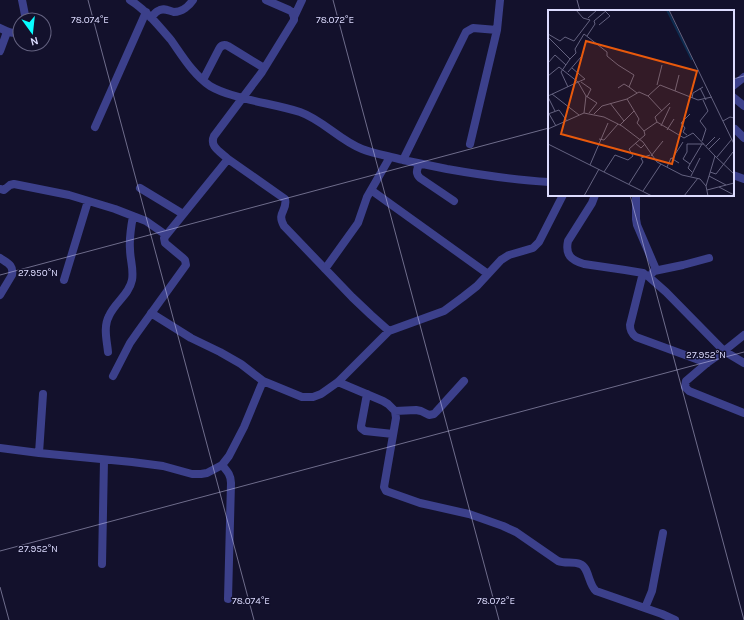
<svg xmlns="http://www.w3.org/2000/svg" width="744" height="620" font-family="Karla,sans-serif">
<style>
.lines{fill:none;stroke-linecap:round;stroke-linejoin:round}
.street{stroke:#3c408b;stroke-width:8}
.ticks{fill:none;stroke:#dddcff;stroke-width:1;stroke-opacity:0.45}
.inset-river{fill:none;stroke:#0d2b4f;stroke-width:2}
.inset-road{fill:none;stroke:#646280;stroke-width:1}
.view{fill:#e8590c;fill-opacity:0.15;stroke:#e8590c;stroke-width:2}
.inset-edge{fill:none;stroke:#dddcff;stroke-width:2}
.ticks-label{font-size:10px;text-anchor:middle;fill:#dddcff;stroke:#13112c;stroke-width:3;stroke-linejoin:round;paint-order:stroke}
</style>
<rect width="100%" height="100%" fill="#13112c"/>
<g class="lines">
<path class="street" d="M22 0 26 20
M130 0C146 10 159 26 171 40 183 57 193 74 210 86 217 90 225 93 232 95 254 102 278 105 300 112 323 120 339 140 362 149 375 154 389 156 403 160 418 163 432 166 447 169 481 175 515 180 549 182
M294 17 302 0
M151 18C153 16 155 12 158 11 163 7 169 11 174 12 182 12 189 6 193 0
M0 28C6 31 13 35 20 32
M0 51 7 32
M203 80 219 49C221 45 224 44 228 46L264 68
M733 86 744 77
M733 97 744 106
M95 127 146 12
M735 129 744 138
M470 144 497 30 500 0
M228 159 285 199C288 211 276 212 284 226L352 297 371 315 389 331
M403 160 466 32 473 28 497 30
M419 164C417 170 415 173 420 178L454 201
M733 175 744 179
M140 188 183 214
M0 189 4 190 10 185 14 184 69 195 115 209 133 216 146 221 166 235
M371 190 488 274
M595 195 592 203 568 241C565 255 571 260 584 264L625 270 643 273 649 277 666 292 724 351 744 335
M636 195V219L637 225 655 267 654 271 649 277
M0 258C7 263 14 265 12 275L0 295
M325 269 358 223 367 197 390 157
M654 271 683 265 709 258
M643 273 630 325C630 330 631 333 636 337L707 363
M64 280 88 201
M151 313 191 338 220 352 241 364 263 381
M108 352C107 341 103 327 109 316 115 302 129 295 132 280 134 269 130 260 130 249 129 238 131 227 133 216
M744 363 724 351 707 363 686 381 685 387 689 391 744 413
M113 376 130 343 137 333 186 265 185 260 183 258 165 243 164 238 228 159C221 152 209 147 214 136L262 72 294 20V17L292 12 289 10 266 0
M338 382 383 401 388 404 395 411 396 418 384 487 386 491 420 503 469 514 503 526 516 532 558 561C565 564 573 561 580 564 589 567 588 584 596 591L662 614 675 620
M367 394 361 426V428L365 431 393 434
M395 411 416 410 421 411 429 415 434 414 436 412 464 381
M0 448 39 453 132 462 163 466 192 474H201L207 473 222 465 229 456 244 427 263 381 302 397H313L321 394 338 382 389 331 444 311 463 297 477 286 501 260 509 255 533 248 539 242 563 195
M39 453 43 394
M222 465C227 471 231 475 231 483L228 599
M102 564 104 460
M645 608 652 591 663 533"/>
</g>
<path class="ticks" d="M88 0 254 620M333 0 499 620M577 0 580 11M733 79 744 76M630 195 744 620M0 275 549 128M0 551 744 352M0 587 9 620"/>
<g transform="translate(548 10)">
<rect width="186" height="186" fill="#13112c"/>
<path class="inset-river" d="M119 0 144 50"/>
<path class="inset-road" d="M121 0 186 134M40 8 49 0M51 15 62 6 57 1M0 24 12 31 17 27 26 31 42 10 35 8 28 0M39 26 47 14 46 11 59 0M0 27 22 49 13 62 20 77M22 49 28 43 27 39 36 24 59 42V46L70 55 86 65 81 77 89 83M0 53 7 45 18 55M20 62 33 47M0 66 11 57 30 72 37 69 24 58M33 72 43 79 39 87M109 75 114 55M70 78 76 74 81 77M152 78 158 90M127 81 131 65M4 84 31 105M0 86 30 72 38 86 49 93 41 103M100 86 114 101M0 87 7 101M144 88 145 83 155 77M79 89 91 109 89 113 96 121M62 93 76 111M0 102 8 116M36 103 38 86M0 104 11 100 19 111M46 104 54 96 79 89 91 82 100 86 112 75 150 90 164 87M175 111 182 107 186 108M109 112 136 128 145 123 167 146 158 176M72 115 86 101M113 116 122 97M0 119 36 103 56 107 74 116 95 132 109 152 134 165 152 169 158 176 160 186M119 120 126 109M139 125 135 122 137 118 133 113 142 104M51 129 56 130 70 114M154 131 158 119 152 111 160 101 155 90M87 133 93 138 97 134M0 134 104 186M158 136 167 127M161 139 172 128M103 146 115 131M167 146 186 164M169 147 184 129M124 149 135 132M142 154 154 134M42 155 60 113M119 157 123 148 131 153M56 162 67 145 80 150 85 146 81 139 97 125 96 121 109 112 107 107 122 93M144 162 140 158 142 154 135 149 139 142V134H156M162 162 168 164 185 142M143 166 152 148M161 166 178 175M81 174 95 152 93 148 102 145M171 177 186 185M159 180 186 173M95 181 113 154M36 186 51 159M136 186 150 168"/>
<path class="view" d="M38 31 149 61 124 154 13 124Z"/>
<rect width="186" height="186" class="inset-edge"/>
</g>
<g class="ticks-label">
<text x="90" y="23">78.074°E</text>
<text x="335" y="23">78.072°E</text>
<text x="38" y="276">27.950°N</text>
<text x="706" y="358">27.952°N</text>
<text x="38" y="552">27.952°N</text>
<text x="251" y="604">78.074°E</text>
<text x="496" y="604">78.072°E</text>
</g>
<g transform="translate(32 32) rotate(165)"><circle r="19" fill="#13112c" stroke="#646280"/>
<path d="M0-3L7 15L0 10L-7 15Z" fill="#08fdff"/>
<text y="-6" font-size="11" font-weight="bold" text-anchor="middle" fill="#dddcff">N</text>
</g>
</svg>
